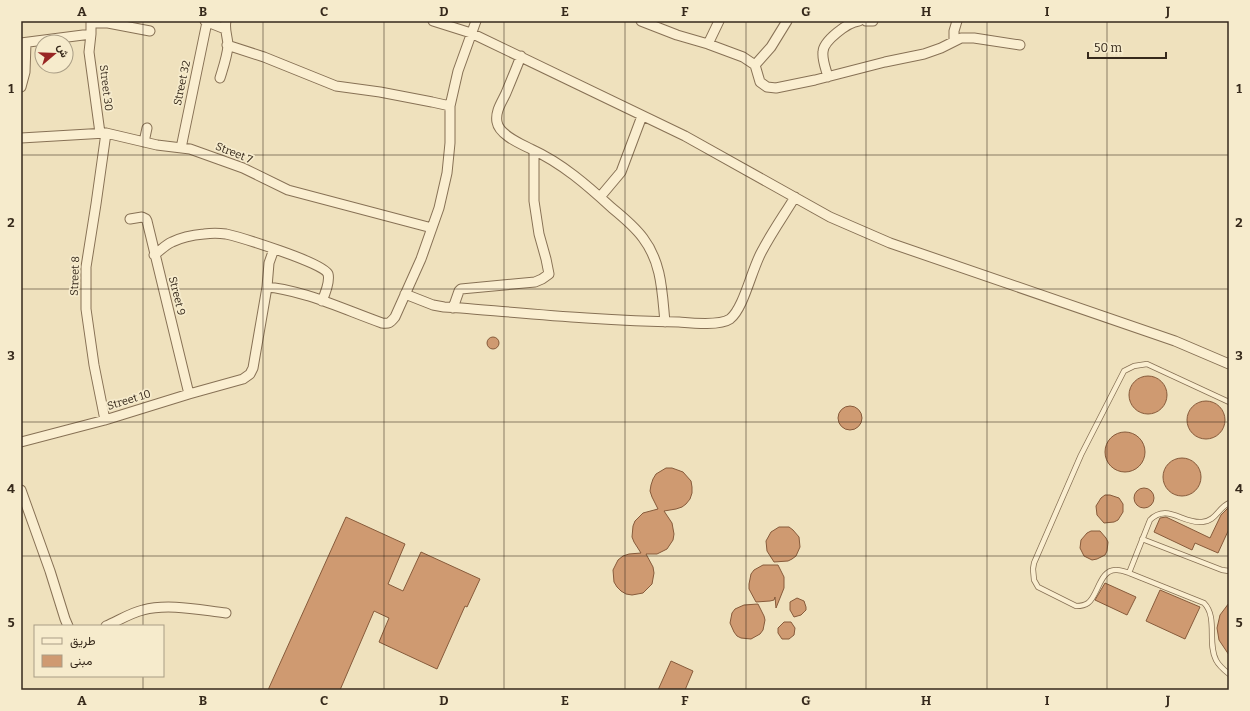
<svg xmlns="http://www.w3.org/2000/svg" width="1250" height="711" font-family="Bitter,Vazirmatn,serif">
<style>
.building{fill:#cf9a71;stroke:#875b3b}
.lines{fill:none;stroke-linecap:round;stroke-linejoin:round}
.service-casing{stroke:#877155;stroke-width:6}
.minor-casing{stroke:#877155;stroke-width:11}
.service{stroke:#faeed0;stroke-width:4.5}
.minor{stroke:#faeed0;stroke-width:9}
.grid{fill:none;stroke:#36291b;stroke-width:1;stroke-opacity:0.55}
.labels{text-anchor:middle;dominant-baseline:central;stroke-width:3.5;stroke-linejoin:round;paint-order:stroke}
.street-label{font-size:11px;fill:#36291b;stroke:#f6ebcc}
.neatline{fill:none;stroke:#36291b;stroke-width:1.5}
.grid-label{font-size:13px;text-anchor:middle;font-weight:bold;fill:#36291b}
</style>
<rect width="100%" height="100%" fill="#efe1bd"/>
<path class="building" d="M487 343a6 6 0 1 1 12 0a6 6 0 1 1-12 0Z
M1129 395a19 19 0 1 1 38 0a19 19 0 1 1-38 0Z
M1187 420a19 19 0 1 1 38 0a19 19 0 1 1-38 0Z
M838 418a12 12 0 1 1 24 0a12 12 0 1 1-24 0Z
M1105 452a20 20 0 1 1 40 0a20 20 0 1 1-40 0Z
M1163 477a19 19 0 1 1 38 0a19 19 0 1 1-38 0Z
M666 468H672L683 472 691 481 692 487V493L690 499 686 504 682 507 676 509 664 511 672 523 674 534 673 540 667 549 657 554H646L653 567 654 573 652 584 643 593 632 595 626 594 621 591 617 587 614 582 613 570 618 560 623 556 629 554 641 553 634 542 632 537 633 526 635 521 643 513 658 509 652 497 650 491 651 485 653 479 656 474Z
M1134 498a10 10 0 1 1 20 0a10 10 0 1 1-20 0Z
M1105 495H1110L1119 498 1123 504V512L1118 520 1114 522 1104 523 1097 515 1096 506 1101 498Z
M1229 507V529L1218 553 1195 543 1192 550 1154 532 1160 518 1166 517 1210 538 1221 515Z
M346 517 405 544 388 584 403 591 421 552 480 579 467 607 465 606 437 669 379 642 389 618 374 611 340 690H268Z
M779 527H789L793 530 799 537 800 547 796 556 792 559 788 561 774 562 767 551 766 541 771 532Z
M1091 531H1100L1106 538 1108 542 1107 551 1105 555 1097 559 1092 560 1084 556 1080 548 1081 540 1087 533Z
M763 565H778L784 577V588L776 608 775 597 774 600 770 601 756 602 749 589V584L751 574 754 570Z
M1105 583 1136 597 1127 615 1095 600Z
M1160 590 1200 607 1185 639 1146 621Z
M797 598 804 601 806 607V610L801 615 794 617 790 610V602Z
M1229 603V655L1219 640 1217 628 1220 615Z
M758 604 764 616 765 620 763 630 760 634 751 639 741 638 737 636 734 632 730 623 732 613 735 609 744 605Z
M784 622H791L795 628 794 635 789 639H782L778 633V628Z
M671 661 693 671 685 690H658Z"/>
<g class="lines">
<defs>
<path id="service" d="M1229 402 1147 364 1134 366 1124 371 1081 455 1034 563 1033 569 1034 580 1038 587 1076 606C1080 606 1084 606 1088 603 1098 596 1100 568 1117 570 1121 570 1126 572 1129 573L1204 603C1218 617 1207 643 1216 660 1219 666 1224 670 1229 674
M1142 539 1222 570 1229 571
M1129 573 1150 520C1167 503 1183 524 1202 522 1216 521 1218 508 1229 503"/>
<path id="minor" d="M91 21V34L89 52 100 133
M205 21 225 29
M433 21 471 33 685 136 830 217 890 243 1175 341 1229 364
M641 21 677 35 708 44 743 57 755 65 760 82 767 87 776 88 815 80 885 62 924 54 941 48 961 38H974L1020 45
M866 21H873
M91 23H108L150 31
M954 41V31L957 21
M21 43 91 34
M708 44 719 21
M227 45 264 57 336 86 380 92 432 102 450 106
M521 56C516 69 511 81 506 93 502 102 495 111 497 122 499 135 521 144 531 149 562 163 588 186 612 208 623 217 635 227 643 238 662 263 662 292 665 322
M755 65 771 47 787 21
M828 77C826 69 822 60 823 52 823 41 848 22 859 21
M220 78C223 68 227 57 228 46 228 37 224 30 226 21
M21 87 25 72 26 43
M21 138 106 133 157 145 190 149 243 168 288 190 432 228
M144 142 147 128
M181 148 207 22
M600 197 621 172 642 116
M130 219 142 217 146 219 147 221 189 394
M154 255C160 251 165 245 172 242 182 237 193 235 204 234 211 233 219 233 226 234 239 237 325 263 328 274 330 281 325 294 322 301
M267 287 269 263 274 249
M405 294 433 305 444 307 461 308C534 314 606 321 679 322 691 323 720 326 730 319 744 308 752 268 762 251 772 232 784 215 795 197
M453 308 459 291 461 289 535 282 542 279 549 274 546 259 539 234 534 201V151
M105 420 94 365 86 309V267L96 204 106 133
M21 442 105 420 189 394 243 379 250 374 253 368 267 287C282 288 295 292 309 296 334 304 357 314 382 323 389 324 390 323 395 317L421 259 439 208 447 173 450 143V106L458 71 476 21
M21 490 50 571 65 619 68 626
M106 626C118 621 130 613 143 610 168 603 200 610 226 613"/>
</defs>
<use href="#service" class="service-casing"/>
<use href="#minor" class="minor-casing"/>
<use href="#service" class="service"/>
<use href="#minor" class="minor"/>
</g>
<path class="grid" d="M143 21V626M263 21V690M384 21V690M504 21V690M625 21V690M746 21V690M866 21V690M987 21V690M1107 21V690M21 155H1229M21 289H1229M21 422H1229M21 556H1229M143 676V690"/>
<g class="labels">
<g class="street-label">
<text transform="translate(182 83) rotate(-78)">Street 32</text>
<text transform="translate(106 88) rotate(83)">Street 30</text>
<text transform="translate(234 153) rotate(22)">Street 7</text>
<text transform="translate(75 276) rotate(-88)">Street 8</text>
<text transform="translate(177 296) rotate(76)">Street 9</text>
<text transform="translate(129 400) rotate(-17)">Street 10</text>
</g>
</g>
<rect width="1250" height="711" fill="none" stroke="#f6ebcc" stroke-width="44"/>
<rect x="34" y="625" width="130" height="52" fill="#f6ebcc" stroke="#a99d85"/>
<rect x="42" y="638" width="20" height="6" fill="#faeed0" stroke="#a99d85"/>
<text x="70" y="645" font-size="12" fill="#36291b">طريق</text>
<rect x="42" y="655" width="20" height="12" fill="#cf9a71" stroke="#a99d85"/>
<text x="70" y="665" font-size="12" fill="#36291b">مبنى</text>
<g transform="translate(54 54) rotate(71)"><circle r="19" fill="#f6ebcc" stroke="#a99d85"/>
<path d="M0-3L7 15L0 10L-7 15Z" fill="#982624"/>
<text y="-6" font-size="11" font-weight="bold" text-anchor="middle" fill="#36291b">ش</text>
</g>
<path d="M1088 52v6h78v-6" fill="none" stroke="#36291b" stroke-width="2"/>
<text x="1094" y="52" font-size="12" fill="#36291b" stroke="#f6ebcc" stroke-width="3" paint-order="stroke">50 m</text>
<rect x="22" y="22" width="1206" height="667" class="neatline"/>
<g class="grid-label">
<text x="82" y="16">A</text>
<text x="203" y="16">B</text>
<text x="324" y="16">C</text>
<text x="444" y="16">D</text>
<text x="565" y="16">E</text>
<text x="685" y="16">F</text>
<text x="806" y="16">G</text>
<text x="926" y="16">H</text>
<text x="1047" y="16">I</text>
<text x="1168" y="16">J</text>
<text x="11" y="93">1</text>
<text x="1239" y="93">1</text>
<text x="11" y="227">2</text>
<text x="1239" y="227">2</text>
<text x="11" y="360">3</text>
<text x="1239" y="360">3</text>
<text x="11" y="493">4</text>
<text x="1239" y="493">4</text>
<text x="11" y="627">5</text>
<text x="1239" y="627">5</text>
<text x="82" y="705">A</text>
<text x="203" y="705">B</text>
<text x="324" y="705">C</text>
<text x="444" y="705">D</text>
<text x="565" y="705">E</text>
<text x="685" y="705">F</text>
<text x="806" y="705">G</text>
<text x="926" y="705">H</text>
<text x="1047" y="705">I</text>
<text x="1168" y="705">J</text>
</g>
</svg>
